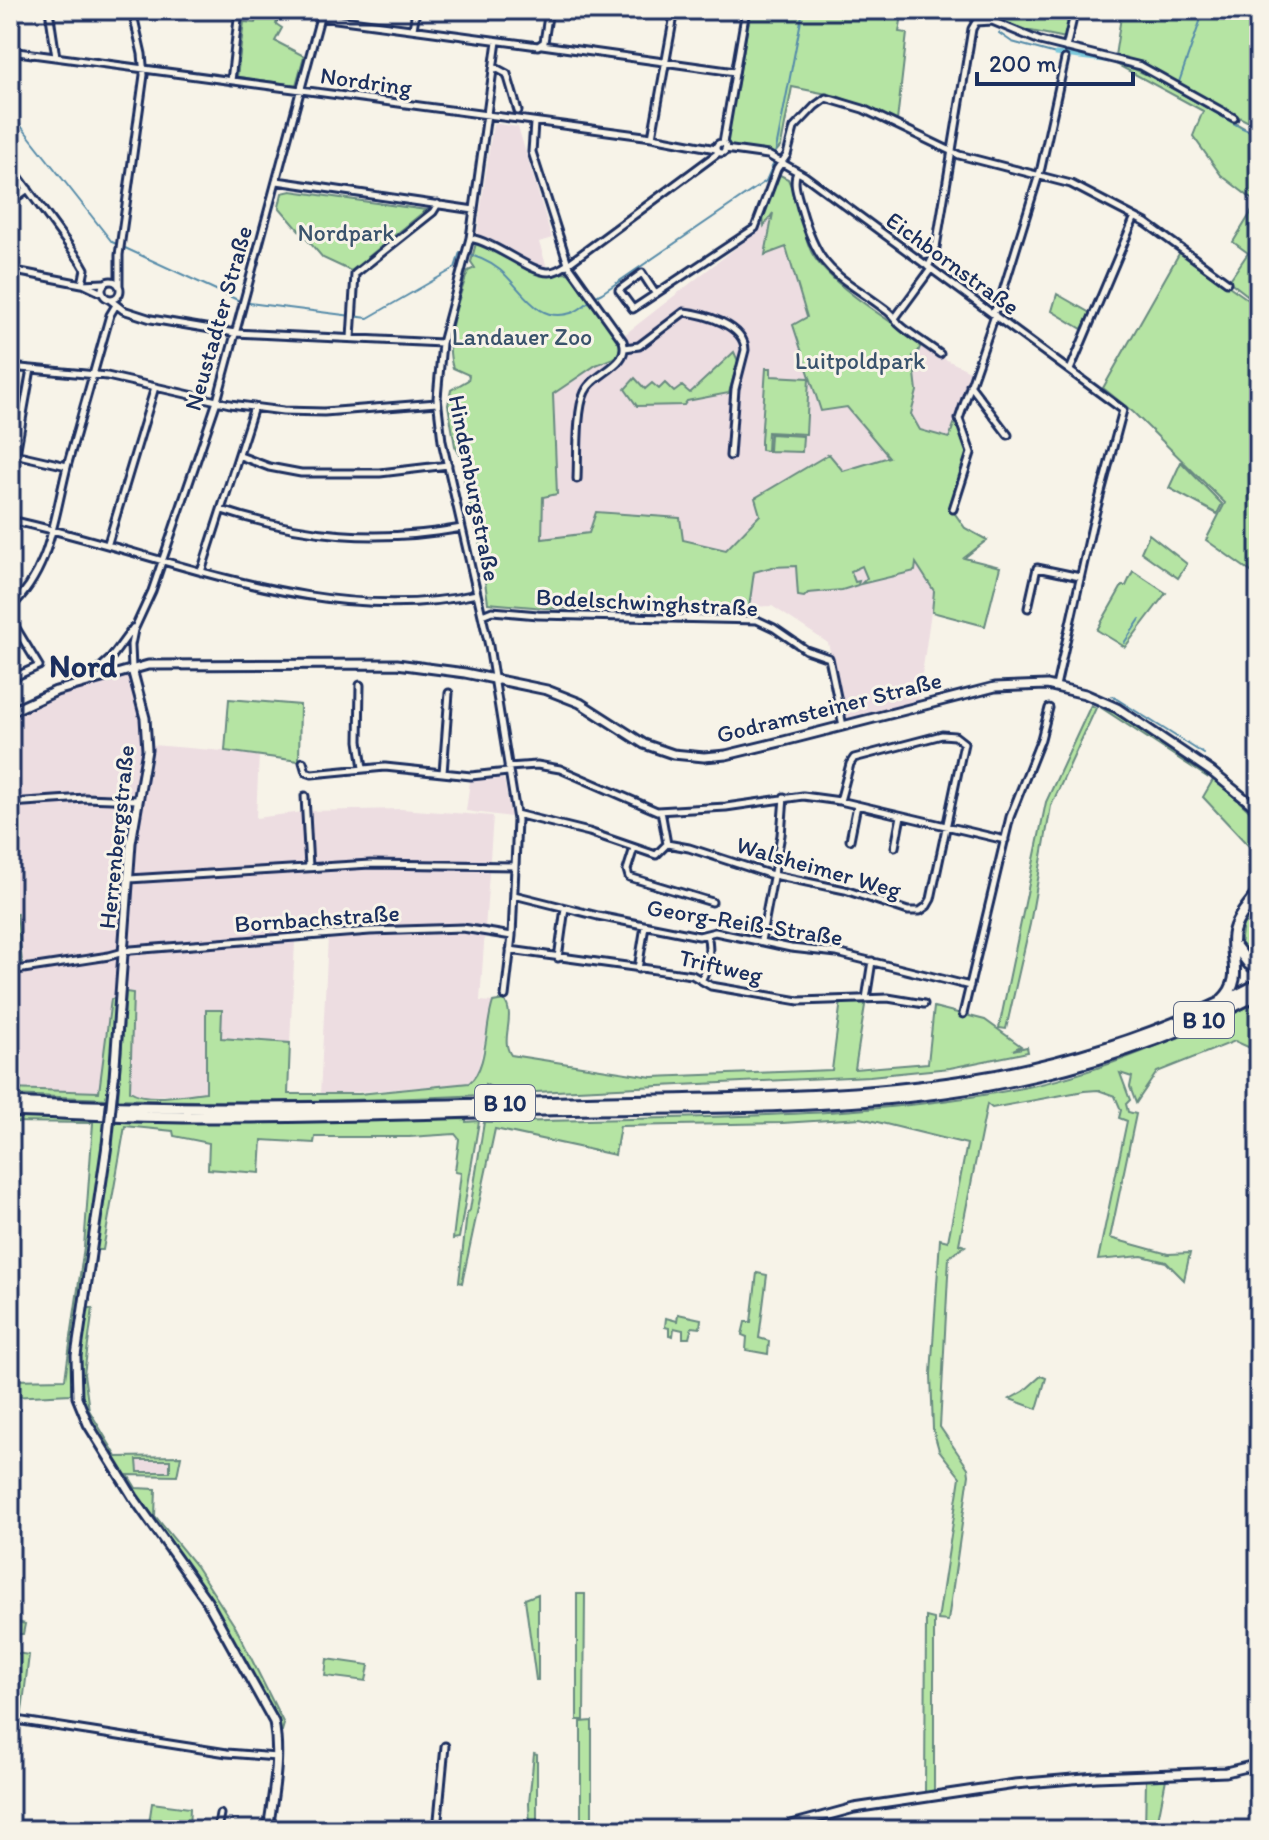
<svg xmlns="http://www.w3.org/2000/svg" width="1269" height="1840" font-family="Itim,sans-serif">
<style>
.built{fill:#eddde1}
.green{fill:#b5e4a3;stroke:#688a80;stroke-width:2;fill-rule:evenodd}
.lines{fill:none;stroke-linecap:round;stroke-linejoin:round}
.stream{stroke:#558ba9;stroke-width:2}
.canal{stroke:#7cc9db;stroke-width:5}
.street-casing{stroke:#1b2f5e;stroke-width:11}
.secondary-casing{stroke:#1b2f5e;stroke-width:13}
.highway-casing{stroke:#1b2f5e;stroke-width:15}
.street{stroke:#f7f3e8;stroke-width:5}
.secondary{stroke:#f7f3e8;stroke-width:7}
.highway{stroke:#f7f3e8;stroke-width:9}
.secondary-bridge-casing{stroke:#1b2f5e;stroke-width:13;stroke-linecap:butt}
.secondary-bridge{stroke:#f7f3e8;stroke-width:7}
.labels{text-anchor:middle;dominant-baseline:central;stroke-width:6;stroke-linejoin:round;paint-order:stroke}
.shield{fill:#f7f3e8;stroke:#5d6a87;stroke-width:2}
.shield-label{font-size:22px;font-weight:bold;fill:#1b2f5e}
.street-label{font-size:24px;fill:#1b2f5e;stroke:#f7f3e8}
.park-label{font-size:24px;fill:#3a536c;stroke:#f7f3e8}
.district-label{font-size:32px;font-weight:bold;fill:#1b2f5e;stroke:#f7f3e8}
</style>
<rect width="100%" height="100%" fill="#f7f3e8"/>
<filter id="ink" filterUnits="userSpaceOnUse"><feTurbulence type="fractalNoise" baseFrequency=".0125" numOctaves="2"/><feDisplacementMap in="SourceGraphic" scale="16" xChannelSelector="R" yChannelSelector="G"/><feConvolveMatrix kernelMatrix="1 2 1 2 8 2 1 2 1" color-interpolation-filters="sRGB"/></filter>
<g filter="url(#ink)">
<path class="built" d="M493 123 518 127 552 238 539 242 547 268 543 269 496 242 477 234Z
M773 210 766 255 786 247 807 318 793 325 808 368 847 407 889 457 843 471 829 454 756 498 760 515 726 550 683 540 680 518 596 512 590 533 542 539V497L557 494 553 394 596 365 616 357 624 335 764 226Z
M920 347 972 372 949 438 921 430 911 414 917 391 913 356 917 355Z
M915 562 934 591 918 702 847 720 828 643 772 606 749 607 754 572 772 567Z
M101 669 141 673 153 745 259 754 256 818 310 811 401 809 493 816 480 1001 493 1002 477 1074 474 1079 468 1083 320 1095 328 937 295 942 290 1043 205 1037 206 1093 147 1096 134 1095 130 1092 132 993 111 999 99 1093 10 1089V967L22 963 16 914 10 915V710L39 694Z
M497 778 504 779 511 817 466 811 470 781Z
M137 1459 171 1460 170 1472H137Z"/>
<path class="green" d="M751 10H903L899 32 907 33 897 121 837 96 792 87 781 146 774 154 726 145Z
M978 10H1071L1066 38 1026 30 980 14Z
M1122 10H1259V132L1254 130 1255 125 1179 87C1166 68 1136 63 1115 56Z
M257 16 279 17 276 24 282 28 275 41 304 56 296 85 237 77 244 22 255 23Z
M1114 60 1152 77 1259 136V304L1229 281 1248 253 1233 242 1257 203 1221 175 1193 136 1203 111 1114 63Z
M774 172 788 179C799 202 801 226 810 249 822 280 889 320 917 340L920 347 917 355 913 356 917 391 911 414 920 430 949 438 956 419 970 448 951 508 965 528 987 540 964 558 1000 567 985 626 932 612 934 591 916 563 915 571 861 584 867 578 862 566 851 571 855 582 859 581 858 585 842 590 808 593 804 597 798 596 796 566 772 567 754 572 748 615 636 609 545 608 488 603 478 532 474 526 464 482 466 467 455 446 448 405 451 390 468 380 469 375 453 368C443 339 459 299 468 271L475 268 471 262 476 243 547 274 569 273 622 346 616 357 596 365 553 394 557 494 543 497 542 539 589 533 596 512 680 518 683 540 726 550 760 515 755 498 829 454 843 471 889 457 847 407 821 411 793 325 807 317 786 247 765 255 773 213 764 226 762 208Z
M291 191 426 210 351 271 323 258 279 207 282 193Z
M1180 252 1259 307V565L1254 574 1206 540 1225 503 1133 412 1103 388Z
M1057 294 1090 313 1082 329 1052 311Z
M734 352 738 361 729 393 687 401 684 405 637 406 625 389 635 378 645 389 652 383 659 389 665 383 674 392 682 386 690 393Z
M766 368H771V376L809 378 806 434 768 432 767 451 761 450V441Z
M770 434 803 436 802 452 769 451Z
M1181 462 1222 504 1217 514 1169 488Z
M1149 534 1187 564 1178 578 1141 552Z
M1133 571 1166 593 1125 647 1097 630 1122 586H1126Z
M229 699 300 705 299 761 225 751Z
M1099 702 1120 713 1207 771V777L1097 705Z
M1091 705 1096 708 1051 806 1030 924 1006 1029 999 1028 1046 802Z
M1214 778 1259 820V857L1203 797Z
M1259 903V962L1249 958 1240 944 1243 925Z
M17 914 22 963 10 967V915Z
M126 992 133 993 130 1091C149 1103 184 1094 206 1092V1010H222L221 1038 290 1043 288 1094H359L469 1083C488 1069 485 1024 493 1002L504 1000C517 1017 499 1039 511 1055L652 1077 832 1070 841 1000 866 999 855 1069 928 1063 934 1007 985 1020 1021 1046 1013 1050 1027 1047 1028 1052 950 1068 870 1076 492 1094 493 1088 485 1084 482 1095C361 1101 239 1104 118 1099Z
M116 998 108 1099 10 1095V1089L99 1092 111 999Z
M1259 1001V1052L1235 1041 1157 1072 1136 1103 1130 1087 1132 1077 1120 1073 1130 1100 1126 1104 1128 1112 1136 1114 1110 1238 1168 1254 1190 1253 1184 1280 1166 1262 1142 1256 1098 1260 1127 1121 1119 1118 1121 1110 1115 1096 1098 1090 1084 1091 992 1108 987 1104 959 1244 965 1246 949 1257 940 1427 968 1468 969 1475 948 1621 938 1620 960 1477 939 1450 933 1429 931 1374 940 1239 948 1241 967 1144 861 1118 782 1123 620 1126 615 1155 495 1129 462 1283 459 1282 467 1214 470 1210 484 1122C544 1122 609 1119 671 1118 792 1115 913 1111 1032 1086 1111 1069 1186 1034 1259 1001Z
M10 1117 105 1121 95 1210 73 1351 71 1394 11 1397 10 1380 65 1379 84 1247 93 1123 10 1122Z
M466 1119V1122L479 1121 459 1238 453 1239 461 1173 455 1172 459 1139 455 1134 409 1137H315L314 1143 262 1140 260 1173 208 1169 209 1143 174 1136 173 1131 125 1126 103 1250H96L114 1122Z
M93 1258H96L88 1308H93L84 1374 89 1410 117 1457 181 1456 177 1476 128 1475 136 1488 156 1489 155 1516 196 1566 236 1628 284 1724 282 1731H279L257 1682 209 1597 141 1504 83 1406 77 1368ZM137 1460H170V1472H138Z
M757 1273 767 1275 759 1338 769 1341 768 1354 746 1350 747 1337 742 1335 745 1322H751Z
M678 1314 701 1319 700 1328 692 1327 689 1338H683V1330L674 1328 673 1336 669 1335V1328L665 1327 666 1318 677 1321Z
M1041 1376 1046 1378 1037 1409 1010 1399 1024 1391Z
M538 1594V1680H536L525 1599Z
M577 1594H585L584 1720H577Z
M926 1617 934 1619V1793H925Z
M11 1620 25 1624 23 1634H19L16 1653 29 1655 21 1719 10 1717Z
M327 1659 369 1665 366 1681 325 1676Z
M592 1721V1830H581V1722Z
M534 1754 537 1755V1830H530L529 1803Z
M1146 1779H1166L1156 1830H1145Z
M152 1803 190 1808 189 1830 176 1825 171 1830H148Z"/>
<g class="lines">
<path class="stream" d="M976 10 979 18
M1249 10 1259 30
M999 33 1012 42 1056 54
M1137 68 1240 127 1259 135
M1178 85 1204 10
M10 112 112 242 242 302
M249 303 368 318 455 268 460 252C473 255 489 261 500 270 522 288 536 324 571 313 583 310 590 298 602 293L766 181 773 165 803 10
M1124 643 1140 619
M1112 696 1204 754
M88 1306 95 1262
M84 1335 87 1311"/>
<path class="canal" d="M1056 54 1112 61"/>
<defs>
<path id="street" d="M49 10 56 57
M310 10 321 17 538 46 544 42 549 10
M413 29 416 10
M497 41 470 238 442 343 437 398 442 441 489 646 517 820 512 936 505 996
M542 45 735 72
M1066 48 1075 10
M10 51 652 137 716 149
M494 67 507 74 518 111
M231 81 239 10
M534 123 532 152 568 264 623 341C631 366 594 372 585 392 576 410 578 457 577 479
M652 137 675 10
M723 143 746 10
M716 148a5 5 0 1 1 10 0a5 5 0 1 1-10 0Z
M725 149 768 155 805 176 1123 410 1092 526 1056 686
M10 165 81 262 85 269 82 284
M797 172C792 183 798 196 801 208 820 275 836 272 886 310 892 314 895 319 899 324 911 335 927 344 940 354
M277 181 474 210
M10 202 28 189
M470 238C495 242 531 273 549 272 556 272 562 268 568 264L718 153
M928 267 935 253 972 29 976 22 992 21 1040 41 1141 66 1234 118
M10 270 82 284 104 283
M102 290a9 9 0 1 1 18 0a9 9 0 1 1-18 0Z
M83 284 102 293
M119 285V255L144 75 142 54 132 10
M655 293 642 273 619 290 633 309 755 228 777 169 787 155 794 128 815 106 826 98 863 109 959 155 1071 184 1146 223 1227 282
M109 299 123 310 151 319 235 333 442 343
M993 313 999 304 1041 168 1065 59
M895 318 931 269
M351 338 355 274 433 212 438 204
M625 348 639 346 684 312C704 314 745 325 745 350L735 389 730 456
M10 367 107 376 230 404 283 411 324 412 437 403
M1070 370 1134 219
M970 385 1008 435
M10 453 67 466
M16 454 31 369
M240 456 269 467 301 473H380L448 465
M953 509 971 453 959 419 995 315
M222 510C303 537 379 543 462 528
M10 520C162 552 319 629 477 594
M108 543 155 387
M201 572 254 407
M10 608C52 569 54 515 68 463 82 413 96 364 110 315L116 305
M1028 608 1037 568 1080 577
M482 615 492 611 538 615 757 620 774 628 806 650 829 658 843 726
M10 618 39 666 12 678
M132 669 131 645 134 630 152 591 217 401 322 10
M87 680 111 658 133 628
M360 685 359 741 363 768
M303 762 306 772 312 774 385 767 471 776 508 772
M508 767 537 765 560 769 657 811 726 807 803 796 840 801 1005 840
M443 773 449 693
M305 796 309 867
M10 803 85 798 138 800
M516 814 589 832 656 855 667 844 661 811
M850 840 857 805
M667 844 689 848 769 874 845 890 908 911H920L927 906 931 899 964 743 955 736 942 735 854 758 850 764 840 801
M895 847 901 816
M634 848 627 870 629 877 712 902
M129 879 370 864 515 866
M514 895 598 916 699 936 715 932 791 948 837 953 970 986
M761 941 781 835 784 797
M510 950 692 975 711 986 799 1001 888 998 924 1004
M558 958 565 908
M638 969 645 926
M10 971 109 956 131 950 370 931 463 928 512 936
M702 979C708 967 711 948 707 935
M866 999 872 961
M963 1014 1010 817 1041 739 1049 708
M10 1719 227 1753 276 1757
M217 1830 220 1814
M437 1830 445 1746"/>
<path id="secondary" d="M10 712 56 691 148 665 397 664 465 673 547 690 580 703 644 744 673 754 704 757 726 755 784 741 995 687 1047 685 1085 694 1117 708 1212 772 1259 810
M114 1078 131 843 147 750 145 718 132 669
M107 1145 76 1356 77 1397 88 1424 133 1497 207 1601 274 1722C281 1759 273 1794 268 1830
M773 1830 854 1808 1015 1784 1096 1777 1226 1772 1259 1764"/>
<path id="highway" d="M1236 947 1249 964 1259 969
M1222 1000C1244 980 1230 959 1233 935 1235 919 1250 904 1259 891
M10 1103C197 1112 383 1107 570 1102 701 1098 834 1101 964 1081 1067 1065 1167 1032 1259 984
M10 1111C71 1113 133 1117 194 1117 311 1118 428 1113 544 1110 677 1107 813 1110 945 1092 1054 1077 1161 1044 1259 994"/>
</defs>
<use href="#street" class="street-casing"/>
<use href="#secondary" class="secondary-casing"/>
<use href="#highway" class="highway-casing"/>
<use href="#street" class="street"/>
<use href="#secondary" class="secondary"/>
<use href="#highway" class="highway"/>
<defs>
<path id="secondary-bridge" d="M107 1145 114 1078"/>
</defs>
<use href="#secondary-bridge" class="secondary-bridge-casing"/>
<use href="#secondary-bridge" class="secondary-bridge"/>
</g>
</g>
<g class="labels">
<g class="shield">
<rect x="1174" y="1002" width="60" height="36" rx="6"/>
<rect x="475" y="1085" width="60" height="36" rx="6"/>
</g>
<g class="shield-label">
<text x="1204" y="1020">B 10</text>
<text x="505" y="1103">B 10</text>
</g>
<g class="street-label">
<text transform="translate(366 81) rotate(8)">Nordring</text>
<text transform="translate(953 263) rotate(36)">Eichbornstraße</text>
<text transform="translate(218 318) rotate(-74)">Neustadter Straße</text>
<text transform="translate(475 488) rotate(79)">Hindenburgstraße</text>
<text transform="translate(647 602) rotate(3)">Bodelschwinghstraße</text>
<text transform="translate(829 707) rotate(-14)">Godramsteiner Straße</text>
<text transform="translate(116 837) rotate(-84)">Herrenbergstraße</text>
<text transform="translate(819 867) rotate(16)">Walsheimer Weg</text>
<text transform="translate(317 918) rotate(-4)">Bornbachstraße</text>
<text transform="translate(745 922) rotate(9)">Georg-Reiß-Straße</text>
<text transform="translate(721 966) rotate(13)">Triftweg</text>
</g>
<g class="park-label">
<text x="346" y="232">Nordpark</text>
<text x="522" y="336">Landauer Zoo</text>
<text x="860" y="360">Luitpoldpark</text>
</g>
<g class="district-label">
<text x="83" y="666">Nord</text>
</g>
</g>
<rect width="1269" height="1840" fill="none" stroke="#f7f3e8" stroke-width="40"/>
<rect x="20" y="20" width="1229" height="1800" fill="none" stroke="#1b2f5e" stroke-width="3" filter="url(#ink)"/>
<path d="M977 72v12h156v-12" fill="none" stroke="#1b2f5e" stroke-width="4"/>
<text x="989" y="72" font-size="24" fill="#1b2f5e" stroke="#f7f3e8" stroke-width="6" paint-order="stroke">200 m</text>
</svg>
